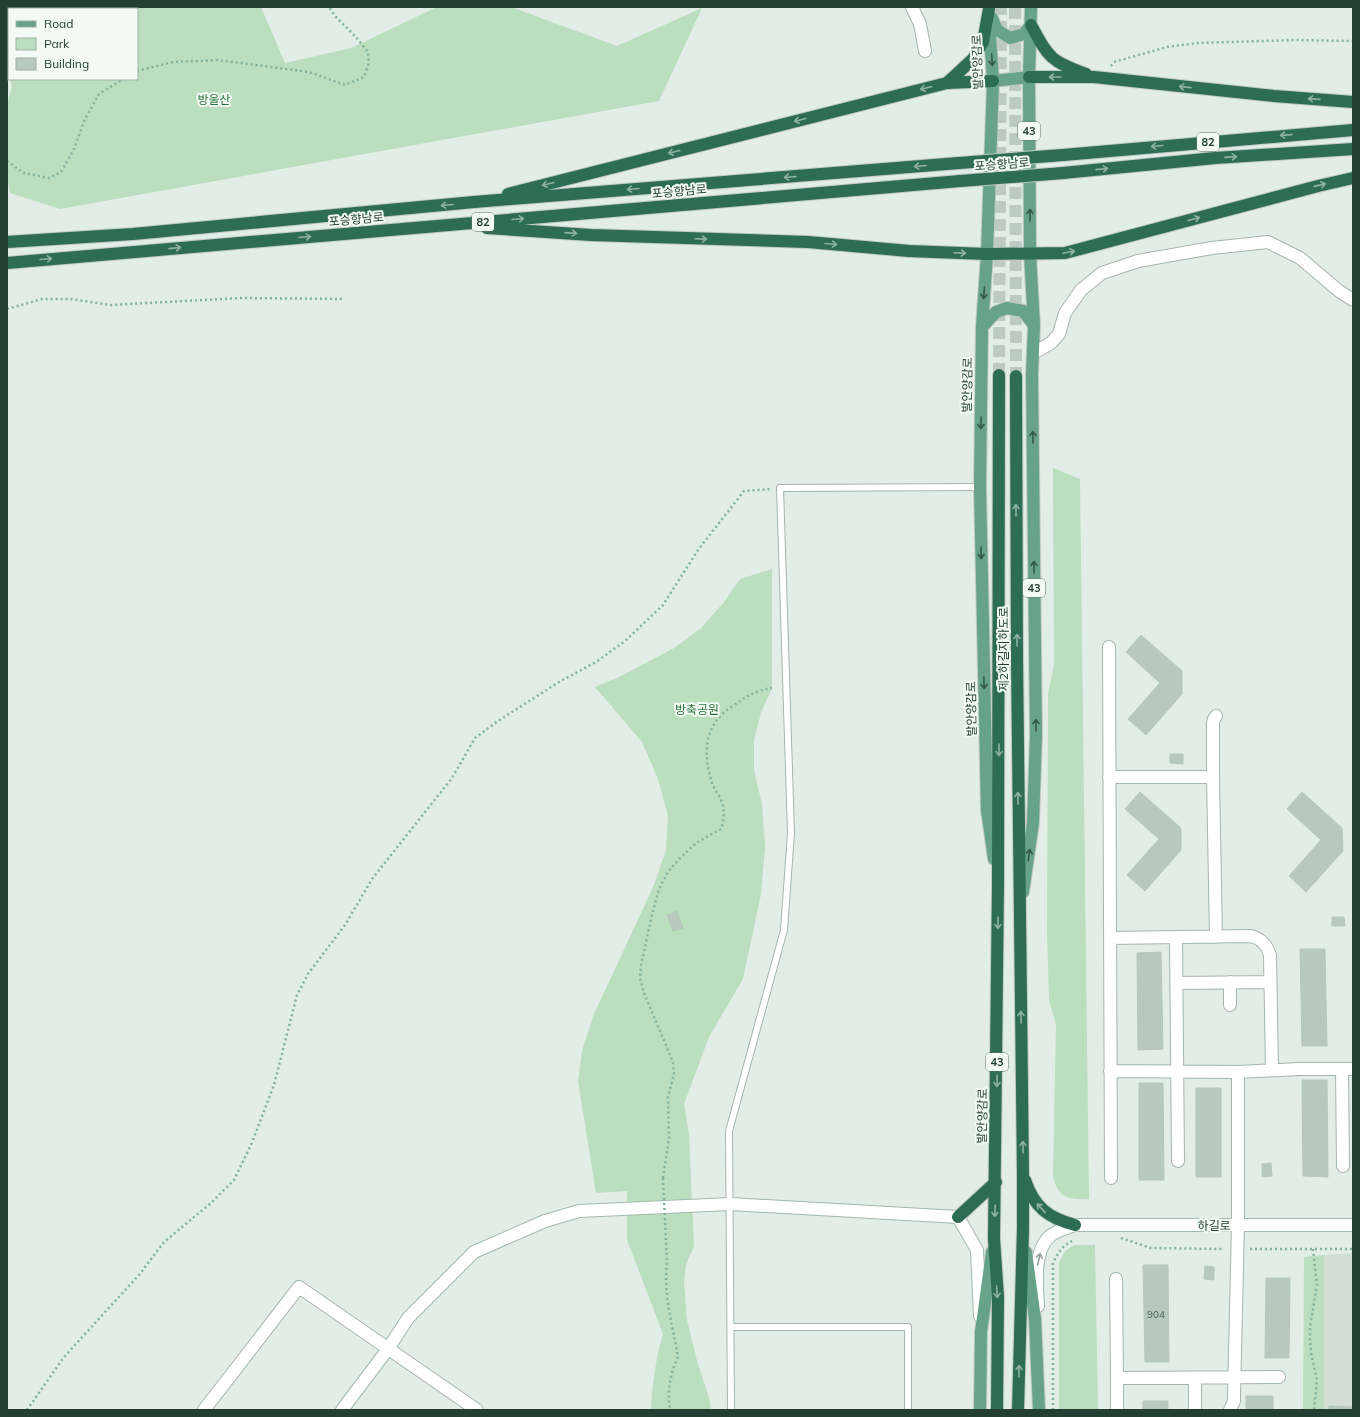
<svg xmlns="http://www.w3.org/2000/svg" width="1360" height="1417" font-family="Mulish,'Noto Sans KR',sans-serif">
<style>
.built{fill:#d1ddd5}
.green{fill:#bbdebf}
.building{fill:#b8c8bf;stroke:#b5c7bc}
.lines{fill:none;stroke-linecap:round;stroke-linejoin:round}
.highway-tunnel{stroke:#bccac3;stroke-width:12;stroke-dasharray:12 6;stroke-linecap:butt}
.lane-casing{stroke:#a5b5ad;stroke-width:8}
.street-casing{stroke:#a5b5ad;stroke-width:14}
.secondary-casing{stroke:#a1b9ad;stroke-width:14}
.primary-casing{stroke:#c1c9c6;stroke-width:14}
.highway-casing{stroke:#c1c9c6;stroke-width:14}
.path{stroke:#82b19b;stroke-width:2.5;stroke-dasharray:2 3;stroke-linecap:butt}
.lane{stroke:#fff;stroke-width:6}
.street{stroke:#fff;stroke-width:12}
.secondary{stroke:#fff;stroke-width:12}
.primary{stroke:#66a38a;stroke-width:12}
.highway{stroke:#2d6c55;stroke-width:12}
.highway-bridge-casing{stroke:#c1c9c6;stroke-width:14;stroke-linecap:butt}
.path-bridge{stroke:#82b19b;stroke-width:2.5;stroke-dasharray:2 3;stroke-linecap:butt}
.highway-bridge{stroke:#2d6c55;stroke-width:12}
.oneway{stroke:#335848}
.oneway2{stroke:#90b2a5}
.oneway3{stroke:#909f98}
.labels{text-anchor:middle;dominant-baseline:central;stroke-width:4;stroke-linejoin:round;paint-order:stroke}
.number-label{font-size:10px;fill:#486155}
.shield{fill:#f3f9f5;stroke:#61776c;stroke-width:1}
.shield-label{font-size:11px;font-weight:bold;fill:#223f32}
.street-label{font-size:12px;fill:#223f32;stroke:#f3f9f5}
.park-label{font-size:12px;fill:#2b763c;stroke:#f3f9f5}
</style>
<rect width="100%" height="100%" fill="#e3ede7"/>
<path class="built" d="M1353 1253V1410H1324V1255Z"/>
<path class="green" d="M7 7H261L285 63 351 48 437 7H511L617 46 702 8 659 101 60 209 10 193 7 179V105L12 86 10 79H137V9H9V75L7 69Z
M1053 468 1080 479 1089 1199C1069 1200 1058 1198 1053 1177L1056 1024 1049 1000 1047 933 1048 694 1054 665Z
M772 569V688L761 713 754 740V770L762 804 765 847 761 894 743 979 709 1037 684 1104 689 1134 694 1246 686 1264 684 1282 687 1320 697 1361 710 1401 711 1410H651L652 1391 657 1357 663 1334 627 1240V1191L596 1193 578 1081 582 1051 594 1014 654 885 666 850 668 816 658 779 642 742 595 687 619 677 674 648 701 628 724 602 740 579Z
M1074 1245H1095L1098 1410H1059V1263L1065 1251Z
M1324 1255V1410H1303L1304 1257Z"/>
<path class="building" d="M1141 635 1182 671V694L1146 735 1128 719 1160 683 1126 652Z
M1170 754H1183V764L1170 763Z
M1140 792 1181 828V850L1145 891 1127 875 1159 839 1125 809Z
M1302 792 1342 828 1343 851 1306 892 1289 876 1321 840 1287 809Z
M677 911 683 928 673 931 667 915Z
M1332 917H1344L1345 926H1332Z
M1300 949H1325L1327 1046H1302Z
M1161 952 1163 1049 1138 1050 1137 953Z
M1302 1080H1327L1328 1177 1303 1176Z
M1139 1083H1163L1164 1180H1139Z
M1196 1088H1221V1177H1196Z
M1271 1163 1272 1176 1262 1177V1164Z
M1143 1265H1168L1169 1362H1145Z
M1205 1266 1214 1267V1280L1204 1279Z
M1266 1278H1290L1289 1358H1265Z
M1246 1396H1273V1410H1246Z
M1143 1401H1168V1410H1143Z
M1329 1406 1353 1407V1410H1329Z"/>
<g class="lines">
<path class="highway-tunnel" d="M1015 7 1016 376
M999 375 1001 7"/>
<defs>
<path id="lane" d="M731 1327H908V1410
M731 1410 729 1131 784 930 791 833 780 488 980 487"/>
<path id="street" d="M912 7 920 24 925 51
M1033 350H1039L1051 343 1059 334 1065 313 1081 290 1102 273 1138 261 1212 248 1268 242 1300 258 1339 291 1353 300
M1109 647 1111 1178
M1109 777H1213L1216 937
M1213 777V723L1214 719 1216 716
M1110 938 1251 936C1262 939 1267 945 1270 955L1272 1070
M1176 938 1178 1161
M1230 982V1005
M1177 983 1270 982
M1342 1069 1343 1166
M1110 1071 1238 1072
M1116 1279 1117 1378
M1195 1378V1410
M204 1410 299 1287 477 1410
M1117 1410V1378L1279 1377
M1230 1410 1234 1401V1395L1238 1225V1072L1299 1069H1353"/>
<path id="secondary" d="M1038 1306C1037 1287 1033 1252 1049 1237 1055 1231 1067 1228 1075 1225H1353
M342 1410 388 1349 408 1318 474 1252 545 1221 579 1211 730 1204 958 1217 977 1250 980 1316"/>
<path id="primary" d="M992 18 997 30 1010 38 1024 34 1031 25
M989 20 993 81 987 254 982 327 980 487 987 810 994 859
M993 81 1029 77
M982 327 996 312 1007 308 1023 311 1034 325
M1023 892 1033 823 1036 735 1032 375 1034 325 1030 254 1029 77 1031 7
M1026 1252 1035 1319 1039 1410
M980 1410 981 1332 992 1252"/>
<path id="highway" d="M1031 25C1049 58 1050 61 1086 74
M1029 77H1094L1274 96 1353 102
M947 83 973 59 983 42 989 9
M1063 155 1353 130
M1063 173 1215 158 1353 149
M508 194 947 83 993 81
M487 228 591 235 808 242 909 251 987 254 1065 253 1318 186 1353 178
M7 242 133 234 474 202 959 163
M7 263 960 181
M1016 376 1017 658 1023 1175V1228L1018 1410
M1025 1180C1034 1207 1048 1218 1075 1225
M958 1217 996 1182
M997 1410 998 1297 994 1239 998 884 999 375"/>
</defs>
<use href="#lane" class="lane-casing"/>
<use href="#street" class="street-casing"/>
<use href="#secondary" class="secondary-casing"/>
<use href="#primary" class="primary-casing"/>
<use href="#highway" class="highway-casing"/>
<path class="path" d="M1111 66 1114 62 1167 47 1198 43 1294 40 1353 41
M137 71 173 62 218 60 309 72 345 85 364 77 369 63 368 52 356 37 335 16 329 7
M7 161 24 173 49 178 61 172 74 149 85 119 99 94 123 79
M7 309 42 299H70L111 305 240 298 344 299
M663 1178 669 1138 668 1097 674 1074 673 1062 644 993 640 978 641 965 652 915 659 889 668 872 679 859 696 843 721 829C724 820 725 809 721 800 719 794 714 789 712 783 703 754 703 726 731 707 746 697 753 691 772 688
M1121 1238 1151 1248 1223 1249
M1250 1249H1353
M1313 1249 1317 1285 1310 1327V1339L1311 1353 1317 1380 1314 1410
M667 1263C663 1294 673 1327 678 1357 670 1374 667 1391 670 1410
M27 1410 64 1357 139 1275 164 1242 211 1203 234 1180 251 1145 274 1085 297 995 308 974 345 925 372 879 452 778 475 738 498 721 559 682 596 662 625 641 663 605 698 550 744 491 771 489
M1053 1410V1263C1058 1253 1062 1246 1072 1241"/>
<use href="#lane" class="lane"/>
<use href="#street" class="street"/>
<use href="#secondary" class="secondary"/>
<use href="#primary" class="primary"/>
<use href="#highway" class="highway"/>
<defs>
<path id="highway-bridge" d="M959 163 1063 155
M960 181 1063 173"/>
</defs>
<use href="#highway-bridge" class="highway-bridge-casing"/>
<path class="path-bridge" d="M663 1178 667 1263"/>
<use href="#highway-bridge" class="highway-bridge"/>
</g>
<defs><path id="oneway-shaft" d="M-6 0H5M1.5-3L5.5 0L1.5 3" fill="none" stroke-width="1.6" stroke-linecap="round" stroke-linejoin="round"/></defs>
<g class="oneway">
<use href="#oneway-shaft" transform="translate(992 60) rotate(87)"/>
<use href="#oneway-shaft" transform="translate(1030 215) rotate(-90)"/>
<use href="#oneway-shaft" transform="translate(984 293) rotate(94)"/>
<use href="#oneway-shaft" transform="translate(981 423) rotate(91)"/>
<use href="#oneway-shaft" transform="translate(1033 437) rotate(-91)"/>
<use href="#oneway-shaft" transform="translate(981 553) rotate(89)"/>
<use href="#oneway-shaft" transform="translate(1034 567) rotate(-91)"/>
<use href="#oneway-shaft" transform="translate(984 683) rotate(89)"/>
<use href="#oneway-shaft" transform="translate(1036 725) rotate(-91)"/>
<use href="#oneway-shaft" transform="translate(1029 855) rotate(-82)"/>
</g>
<g class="oneway2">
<use href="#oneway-shaft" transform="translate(1055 77) rotate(180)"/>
<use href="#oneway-shaft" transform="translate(1185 87) rotate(-174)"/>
<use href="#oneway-shaft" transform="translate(926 88) rotate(166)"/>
<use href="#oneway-shaft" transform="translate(1314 99) rotate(-176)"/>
<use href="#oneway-shaft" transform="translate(800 120) rotate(166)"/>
<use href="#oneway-shaft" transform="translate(1286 135) rotate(176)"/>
<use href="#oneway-shaft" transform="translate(1157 146) rotate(175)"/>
<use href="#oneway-shaft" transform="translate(674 152) rotate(166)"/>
<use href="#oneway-shaft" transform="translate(1231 157) rotate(-4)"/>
<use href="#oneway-shaft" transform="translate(920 166) rotate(175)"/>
<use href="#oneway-shaft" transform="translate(1102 169) rotate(-6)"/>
<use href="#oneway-shaft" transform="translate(790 177) rotate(175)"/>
<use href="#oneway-shaft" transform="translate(548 184) rotate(166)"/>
<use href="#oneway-shaft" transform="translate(1320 185) rotate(-13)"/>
<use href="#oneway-shaft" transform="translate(633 189) rotate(175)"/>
<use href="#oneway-shaft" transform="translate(447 205) rotate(175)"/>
<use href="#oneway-shaft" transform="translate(518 219) rotate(-5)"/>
<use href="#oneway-shaft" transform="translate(1194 219) rotate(-15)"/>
<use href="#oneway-shaft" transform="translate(571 233) rotate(4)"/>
<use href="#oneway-shaft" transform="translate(305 237) rotate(-5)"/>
<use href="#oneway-shaft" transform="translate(701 239) rotate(2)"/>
<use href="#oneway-shaft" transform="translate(831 244) rotate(5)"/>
<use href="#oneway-shaft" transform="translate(175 248) rotate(-6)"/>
<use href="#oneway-shaft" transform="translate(1069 252) rotate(-12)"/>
<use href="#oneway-shaft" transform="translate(960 253) rotate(2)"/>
<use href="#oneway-shaft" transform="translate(46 259) rotate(-5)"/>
<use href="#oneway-shaft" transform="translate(1016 510) rotate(-90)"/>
<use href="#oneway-shaft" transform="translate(1017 640) rotate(-90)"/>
<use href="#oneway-shaft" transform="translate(999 750) rotate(90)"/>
<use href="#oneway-shaft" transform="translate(1018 798) rotate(-91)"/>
<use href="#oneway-shaft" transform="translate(998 923) rotate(91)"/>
<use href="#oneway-shaft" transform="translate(1021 1017) rotate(-91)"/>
<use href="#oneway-shaft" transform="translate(997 1081) rotate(91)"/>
<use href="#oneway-shaft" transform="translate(1023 1147) rotate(-91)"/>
<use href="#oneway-shaft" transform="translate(1041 1208) rotate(-133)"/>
<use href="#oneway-shaft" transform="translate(995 1211) rotate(92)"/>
<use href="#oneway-shaft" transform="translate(997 1292) rotate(87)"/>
<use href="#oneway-shaft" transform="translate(1019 1371) rotate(-89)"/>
</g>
<use class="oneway3" href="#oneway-shaft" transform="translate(1039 1259) rotate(-77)"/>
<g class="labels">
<g class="number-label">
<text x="1156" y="1314">904</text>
</g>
<g class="shield">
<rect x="1018" y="122" width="22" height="18" rx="3"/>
<rect x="1197" y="133" width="22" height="18" rx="3"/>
<rect x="472" y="213" width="22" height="18" rx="3"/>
<rect x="1023" y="579" width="22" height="18" rx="3"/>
<rect x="986" y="1053" width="22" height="18" rx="3"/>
</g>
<g class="shield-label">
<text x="1029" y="131">43</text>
<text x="1208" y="142">82</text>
<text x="483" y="222">82</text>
<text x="1034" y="588">43</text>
<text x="997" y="1062">43</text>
</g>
<g class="street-label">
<text transform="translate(977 62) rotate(-92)">발안양감로</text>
<text transform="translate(1002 164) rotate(-4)">포승향남로</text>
<text transform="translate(679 191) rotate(-5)">포승향남로</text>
<text transform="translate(356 219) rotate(-5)">포승향남로</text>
<text transform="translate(967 385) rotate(-89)">발안양감로</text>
<text transform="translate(1003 649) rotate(-90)">제2하길지하도로</text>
<text transform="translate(971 709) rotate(-91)">발안양감로</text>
<text transform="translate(982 1116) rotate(-89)">발안양감로</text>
<text x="1214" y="1225">하길로</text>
</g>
<g class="park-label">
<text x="214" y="99">방울산</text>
<text x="697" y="709">방축공원</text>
</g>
</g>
<rect width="1360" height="1417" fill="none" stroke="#223f32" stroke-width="16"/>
<rect x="8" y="8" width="130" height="72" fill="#f3f9f5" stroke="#9fafa7"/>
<rect x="16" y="21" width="20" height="6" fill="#66a38a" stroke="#9fafa7"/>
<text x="44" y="28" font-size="12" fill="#223f32">Road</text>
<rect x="16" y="38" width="20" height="12" fill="#bbdebf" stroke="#9fafa7"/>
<text x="44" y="48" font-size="12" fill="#223f32">Park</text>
<rect x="16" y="58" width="20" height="12" fill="#b8c8bf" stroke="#9fafa7"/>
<text x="44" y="68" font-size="12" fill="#223f32">Building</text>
</svg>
